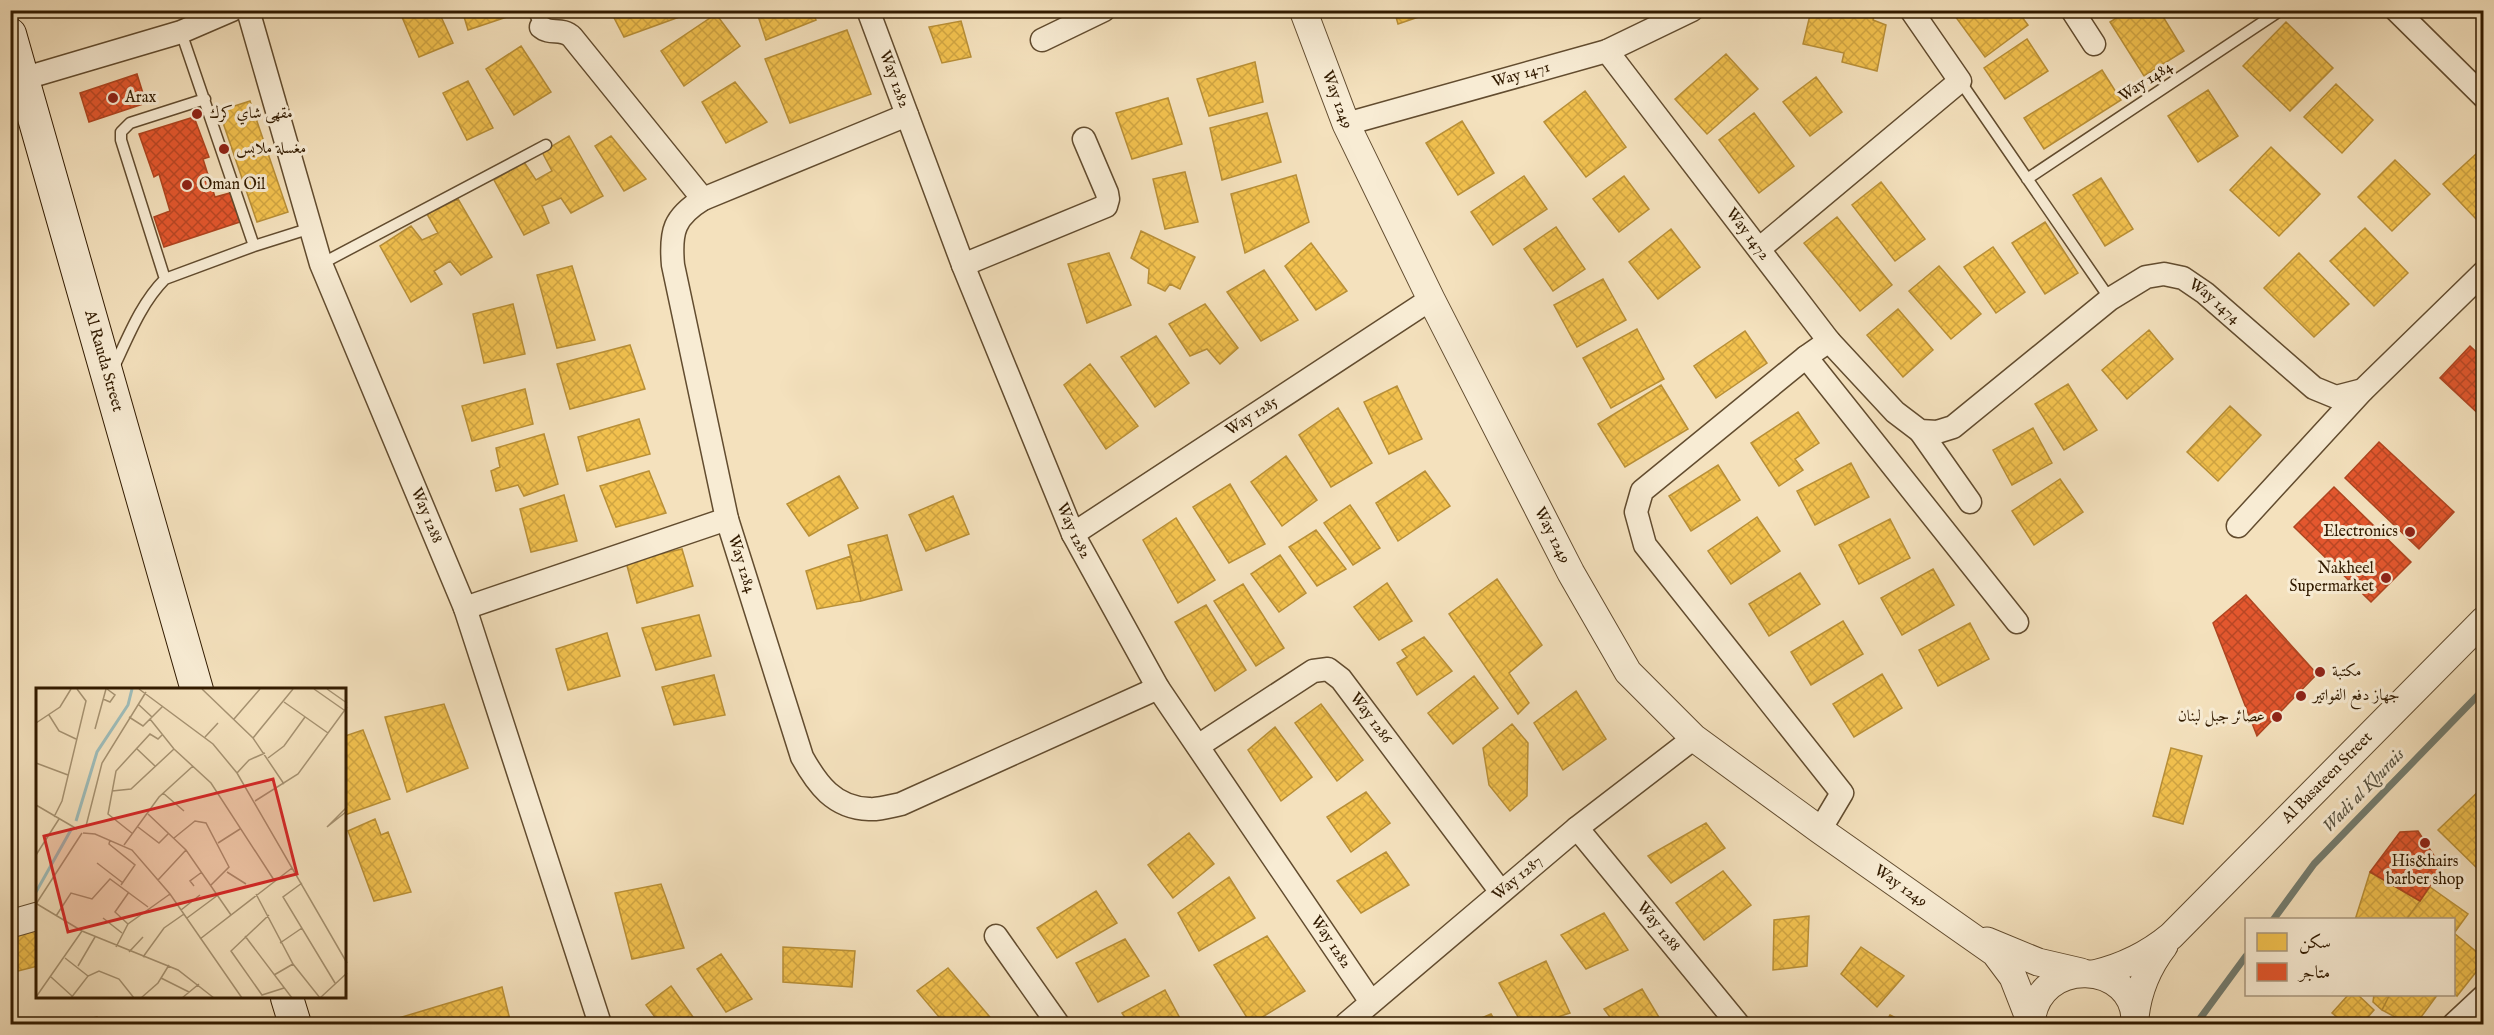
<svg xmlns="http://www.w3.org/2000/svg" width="2494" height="1035" font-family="'IM FELL English',Amiri,serif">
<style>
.homes{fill:url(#homes-cross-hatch);stroke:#b88f37;stroke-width:1.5}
.shops{fill:url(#shops-cross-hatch);stroke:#af4520;stroke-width:1.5}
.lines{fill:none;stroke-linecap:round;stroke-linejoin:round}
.stream{stroke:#737c6f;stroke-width:7}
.service-casing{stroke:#624c2f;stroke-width:13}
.minor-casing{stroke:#624c2f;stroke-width:25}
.tertiary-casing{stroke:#624c2f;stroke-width:29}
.secondary-casing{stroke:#321b00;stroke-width:34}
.service{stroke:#f8ecd4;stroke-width:10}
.minor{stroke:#f8ecd4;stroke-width:22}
.tertiary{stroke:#f8ecd4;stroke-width:27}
.secondary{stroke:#f8ecd4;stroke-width:32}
.poi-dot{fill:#8f2418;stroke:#f8ecd4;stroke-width:2}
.labels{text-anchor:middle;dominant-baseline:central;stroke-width:6;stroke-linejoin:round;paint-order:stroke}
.street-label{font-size:16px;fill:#321b00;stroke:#f8ecd4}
.poi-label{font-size:16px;fill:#321b00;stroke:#f8ecd4;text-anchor:start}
.water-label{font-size:18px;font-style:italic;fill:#585341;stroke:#f8ecd4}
.inset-river{fill:none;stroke:#9ebcb9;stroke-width:3}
.inset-road{fill:none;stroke:#a69271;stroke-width:1.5}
.view{fill:#d62828;fill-opacity:0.15;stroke:#d62828;stroke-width:3}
.inset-edge{fill:none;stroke:#321b00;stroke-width:3}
</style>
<defs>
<pattern id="homes-cross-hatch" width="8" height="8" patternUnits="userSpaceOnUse" patternTransform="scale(1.5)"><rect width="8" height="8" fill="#f2c14e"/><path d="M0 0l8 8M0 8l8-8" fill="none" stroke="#d0a542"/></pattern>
<pattern id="shops-cross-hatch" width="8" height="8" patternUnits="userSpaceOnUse" patternTransform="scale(1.5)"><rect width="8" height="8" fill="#e4572e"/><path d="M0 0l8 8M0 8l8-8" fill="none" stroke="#b94725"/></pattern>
</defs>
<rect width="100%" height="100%" fill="#f4e1bd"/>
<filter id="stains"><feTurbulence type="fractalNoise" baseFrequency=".00333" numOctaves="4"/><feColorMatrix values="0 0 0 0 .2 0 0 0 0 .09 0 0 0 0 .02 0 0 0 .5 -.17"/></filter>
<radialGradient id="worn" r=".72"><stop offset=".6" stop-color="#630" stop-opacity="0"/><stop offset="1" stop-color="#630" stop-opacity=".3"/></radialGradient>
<path class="homes" d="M399 10H438L453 43 419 57Z
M462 10H508L510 16 468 30Z
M610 10H692L693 12 624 37Z
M756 10H812L816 20 766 40Z
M1394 10H1439L1398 24Z
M1826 10H1875L1873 20 1886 25 1877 71 1842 62 1844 53 1803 44 1810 15 1825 16Z
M1953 10H2017L2028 25 1985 57 1952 12Z
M2129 10H2159L2184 51 2144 76 2110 22Z
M2245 10H2259L2254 18Z
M716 14 740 46 684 86 661 51Z
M961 21 971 57 942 63 929 27Z
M2286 22 2333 68 2290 111 2243 66Z
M847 30 871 94 790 123 765 59Z
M2027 39 2048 71 2005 99 1984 68Z
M521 46 551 92 514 115 486 69Z
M1726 54 1758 89 1707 134 1675 99Z
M1255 62 1263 102 1209 116 1197 79Z
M2102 70 2121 100 2044 149 2024 118Z
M1816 77 1842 112 1810 136 1783 102Z
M468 81 493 128 467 140 443 93Z
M735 82 767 122 726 143 702 102Z
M2336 84 2373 120 2342 153 2304 117Z
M2208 90 2238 136 2198 162 2168 116Z
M1585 91 1626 147 1586 177 1544 122Z
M1168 98 1182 144 1132 159 1116 113Z
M250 101 288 212 257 222 219 111Z
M1267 113 1281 162 1222 180 1210 128Z
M1754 113 1794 166 1759 193 1719 140Z
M1462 121 1494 173 1458 195 1426 143Z
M569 136 603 196 571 213 561 198 542 206 549 223 524 235 494 180 524 162 536 180 552 171 542 152Z
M611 136 646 179 624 191 595 146Z
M2271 147 2320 194 2279 236 2230 190Z
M2476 154 2484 162V212L2476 219 2443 184Z
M2395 160 2430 194 2392 231 2358 197Z
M1185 172 1198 222 1165 229 1153 179Z
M1296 175 1309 222 1245 253 1231 194Z
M1524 176 1547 209 1493 245 1471 212Z
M1624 176 1649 209 1619 232 1593 199Z
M2101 178 2133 229 2105 246 2073 195Z
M1881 182 1925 239 1895 261 1852 205Z
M458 199 492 257 461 275 450 261 434 271 442 284 411 302 380 246 411 226 422 240 438 233 427 214Z
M1837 217 1892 285 1860 311 1804 243Z
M2045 222 2078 273 2045 294 2012 243Z
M1556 227 1585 269 1553 291 1524 249Z
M2365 228 2408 273 2374 306 2330 261Z
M1671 229 1700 267 1658 299 1629 262Z
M1141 231 1195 257 1180 289 1170 284 1165 291 1148 283 1149 269 1131 258Z
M1311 243 1347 291 1316 310 1285 266Z
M1993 247 2025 292 1996 313 1964 267Z
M1109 253 1131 305 1087 323 1068 264Z
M2299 253 2349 304 2314 337 2264 288Z
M572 266 595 340 557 348 537 275Z
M1939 266 1981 314 1951 339 1909 291Z
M1264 270 1298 320 1261 341 1227 292Z
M1603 279 1626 320 1577 347 1554 305Z
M513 304 525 354 484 363 473 314Z
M1205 304 1238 348 1220 364 1207 349 1190 356 1169 324Z
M1898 309 1933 350 1903 377 1867 335Z
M1637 329 1664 379 1611 408 1583 358Z
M2149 330 2173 359 2127 399 2102 370Z
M1745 331 1767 363 1716 398 1694 366Z
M1156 336 1189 383 1155 407 1121 357Z
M630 345 645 389 570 409 557 364Z
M1090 364 1138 426 1106 449 1064 385Z
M2068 384 2097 430 2064 450 2035 404Z
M1661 385 1688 429 1625 467 1598 424Z
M1397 386 1422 439 1389 454 1364 402Z
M525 389 533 424 472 441 462 406Z
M2230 406 2261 435 2218 481 2187 452Z
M1338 408 1372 463 1331 487 1299 435Z
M1798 412 1819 443 1795 459 1803 470 1779 486 1751 443Z
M639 419 650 454 587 471 578 437Z
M2033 428 2052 463 2012 485 1993 450Z
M544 434 558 484 524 496 518 485 496 491 491 471 500 467 496 448Z
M1286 456 1317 500 1282 526 1251 482Z
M1851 463 1869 497 1815 525 1797 491Z
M1718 465 1740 500 1691 531 1669 496Z
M649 471 666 513 616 527 600 486Z
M1425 471 1450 506 1398 541 1376 503Z
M839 476 858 508 809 536 787 504Z
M2060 479 2083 512 2034 545 2012 511Z
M1230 484 1265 544 1229 563 1193 507Z
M564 495 577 541 531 552 520 509Z
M953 496 969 534 926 551 909 515Z
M1350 505 1380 548 1353 565 1324 523Z
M1757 517 1780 551 1731 584 1708 551Z
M1176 518 1215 580 1178 603 1143 540Z
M1890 519 1910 558 1859 584 1839 545Z
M1316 530 1346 569 1317 586 1289 547Z
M887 535 902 590 861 601 848 545Z
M682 549 693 586 637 603 626 562Z
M1280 555 1306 593 1279 612 1251 574Z
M851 556 861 601 817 609 806 571Z
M1933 569 1954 605 1902 635 1881 598Z
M1800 573 1820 604 1769 636 1749 604Z
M1497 579 1542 645 1509 673 1529 703 1518 714 1449 614Z
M1387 583 1412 621 1379 640 1354 607Z
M1243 584 1284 648 1256 666 1214 601Z
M1206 605 1246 670 1215 691 1175 622Z
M699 615 711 656 656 670 642 628Z
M1843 621 1863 654 1811 685 1791 652Z
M1970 623 1989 659 1938 686 1919 650Z
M607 633 620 676 568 690 556 649Z
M1424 637 1452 671 1417 695 1397 663 1407 657 1402 650Z
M1882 674 1902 708 1854 737 1833 704Z
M714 675 725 715 674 725 662 687Z
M1474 676 1498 708 1453 744 1428 713Z
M1576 691 1606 739 1563 770 1534 723Z
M444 704 468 768 407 792 385 717Z
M1321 704 1363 760 1337 781 1295 723Z
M1512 724 1528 743 1527 796 1510 811 1489 785 1483 748Z
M1275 727 1312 777 1281 801 1248 750Z
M363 730 390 799 345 815V736Z
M2171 748 2202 756 2183 824 2153 816Z
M2484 786V875L2438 830Z
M1366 792 1390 823 1351 852 1327 817Z
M375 819 381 835 388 832 411 892 374 901 348 831Z
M1706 823 1725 848 1671 883 1648 856Z
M1189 833 1214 864 1173 898 1148 865Z
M1386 852 1409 885 1361 913 1337 881Z
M1723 871 1751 905 1704 940 1676 903Z
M2370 872 2420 901 2406 920H2355Z
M1229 877 1255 918 1199 951 1178 913Z
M661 884 684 948 632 959 615 893Z
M2430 887 2468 914 2455 932 2454 920H2406Z
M1096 891 1117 923 1057 958 1037 928Z
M1604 913 1628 950 1586 969 1561 935Z
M1809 916 1807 966 1773 970 1774 920Z
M38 929V966L10 973V937Z
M2454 933 2484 958V962L2457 996 2454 993Z
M1267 936 1305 991 1251 1024 1214 965Z
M1125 939 1149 976 1098 1002 1076 963Z
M783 947 855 951 852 987 783 982Z
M1861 947 1904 976 1877 1007 1841 974Z
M721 954 752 999 726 1012 697 969Z
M1546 961 1570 1013 1536 1024H1522L1499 983Z
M948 968 995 1023 945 1024 917 991Z
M671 986 698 1024H660L646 1005Z
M502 987 511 1024H393L392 1020Z
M1642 989 1663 1024H1615L1604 1009Z
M1165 990 1183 1024H1129L1122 1013Z
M2349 994H2357L2374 1010 2362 1024H2345L2332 1013Z
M2374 994H2390L2382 1010 2373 1002Z
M2390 994H2438L2416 1024H2408L2382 1010Z
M1491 1014 1497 1024H1467Z
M1890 1015 1908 1024H1885Z
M97 1017 99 1024H62Z"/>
<path class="shops" d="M137 74 146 103 89 122 80 93Z
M194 117 209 157 203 159 215 197 230 193 240 222 164 247 154 217 170 211 159 174 154 177 139 134Z
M2470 346 2484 359V419L2440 378Z
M2379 442 2454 512 2419 549 2345 478Z
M2334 487 2411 562 2371 602 2294 527Z
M2246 595 2317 674 2257 736 2213 623Z
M2418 831 2442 868 2420 901 2370 872 2400 832Z"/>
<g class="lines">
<path class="stream" d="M2273 920 2314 864 2484 689
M2196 1024 2246 956"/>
<defs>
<path id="service" d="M533 10 541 27
M1960 81 2110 299
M2027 179 2281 10
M254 246 311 228
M321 264 546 145
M165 279 121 140V132L130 123 205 99
M112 371C127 340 140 304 165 279L254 246 181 32"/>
<g id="minor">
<path id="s1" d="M248 10 321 264 465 608 600 1024"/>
<path id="s2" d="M868 10 963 265 1073 534 1158 688 1371 1002"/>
<path d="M2072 10 2094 44"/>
<path d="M2396 10 2484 97"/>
<path d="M541 27C550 35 562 27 572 37L703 199"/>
<path d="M1042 40 1104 10"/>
<path id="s3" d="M1607 51 1829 341 1895 412 1920 431 1937 432 1953 427 2110 299 2146 277 2164 274 2183 278 2205 293 2314 388 2336 397 2363 390 2484 272"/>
<path d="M22 79 181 32 232 10"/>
<path id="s4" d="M907 115 703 199C674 217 670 231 673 265L727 519 802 757C817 784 834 808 869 809 879 810 891 806 901 804L1158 688"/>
<path id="s5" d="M1346 124 1607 51 1692 10"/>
<path d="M1759 249 1960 81 1911 10"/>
<path d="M963 265 1106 206 1108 199 1107 193 1084 139"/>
<path d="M1806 357 2017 622"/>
<path d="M1920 431 1970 502"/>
<path d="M2238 526 2362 391"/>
<path id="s6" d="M1073 534 1431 299"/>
<path d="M465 608 727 519"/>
<path id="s7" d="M1198 746 1313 671 1328 669 1341 679 1501 892"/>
<path id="s8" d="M1577 828 1738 1024"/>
<path d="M1820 830 1842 793 1645 545 1636 512 1642 491 1806 357 1829 341"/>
<path d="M996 936 1058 1024"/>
<path id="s9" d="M1346 1024 1577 828 1694 738"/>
<path d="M2454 1024 2484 996"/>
</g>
<g id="tertiary">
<path id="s10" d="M1303 10 1346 124 1431 299 1571 573 1628 672 1694 738 1820 830 1995 953 2013 977 2031 1023"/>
<path d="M10 924 38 916"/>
<path d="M1987 941 2038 962 2081 972"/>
<path id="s11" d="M2094 974C2124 967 2148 955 2171 936L2484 620"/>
<path d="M2135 1017C2138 991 2147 968 2164 946"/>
<path d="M2031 1024C2036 954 2138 960 2135 1024"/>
</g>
<g id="secondary">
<path id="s12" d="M10 34 197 690"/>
<path d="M287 998 295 1024"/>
</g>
</defs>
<use href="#service" class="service-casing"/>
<use href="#minor" class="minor-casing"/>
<use href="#tertiary" class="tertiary-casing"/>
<use href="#secondary" class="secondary-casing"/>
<use href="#service" class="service"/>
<use href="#minor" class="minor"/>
<use href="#tertiary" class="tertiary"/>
<use href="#secondary" class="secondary"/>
</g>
<g class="poi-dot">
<circle cx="113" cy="98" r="6"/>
<circle cx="197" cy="114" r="6"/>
<circle cx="224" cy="149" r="6"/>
<circle cx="187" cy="185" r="6"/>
<circle cx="2410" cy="532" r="6"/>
<circle cx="2386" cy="578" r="6"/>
<circle cx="2320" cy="672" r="6"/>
<circle cx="2301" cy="696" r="6"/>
<circle cx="2277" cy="717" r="6"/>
<circle cx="2425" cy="843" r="6"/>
</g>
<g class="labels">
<g class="street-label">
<text stroke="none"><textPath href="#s5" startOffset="182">Way 1471</textPath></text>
<text stroke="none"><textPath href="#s2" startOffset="74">Way 1282</textPath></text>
<text transform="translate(2146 82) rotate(-33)">Way 1484</text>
<text stroke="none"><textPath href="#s10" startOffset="96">Way 1249</textPath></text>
<text stroke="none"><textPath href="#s3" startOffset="231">Way 1472</textPath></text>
<text stroke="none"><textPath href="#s3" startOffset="849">Way 1474</textPath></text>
<text stroke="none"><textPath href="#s12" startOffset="340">Al Rauda Street</textPath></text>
<text stroke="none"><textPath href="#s6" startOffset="214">Way 1285</textPath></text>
<text stroke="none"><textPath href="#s1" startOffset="537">Way 1288</textPath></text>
<text stroke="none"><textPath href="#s2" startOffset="560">Way 1282</textPath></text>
<text stroke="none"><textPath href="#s10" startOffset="582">Way 1249</textPath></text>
<text stroke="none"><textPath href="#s4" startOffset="606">Way 1284</textPath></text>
<text stroke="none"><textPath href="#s7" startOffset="218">Way 1286</textPath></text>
<text stroke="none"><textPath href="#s11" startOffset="309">Al Basateen Street</textPath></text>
<text stroke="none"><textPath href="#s9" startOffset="225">Way 1287</textPath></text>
<text stroke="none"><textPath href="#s10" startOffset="1086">Way 1249</textPath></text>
<text stroke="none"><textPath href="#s8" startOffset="128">Way 1288</textPath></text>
<text stroke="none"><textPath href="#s2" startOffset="1046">Way 1282</textPath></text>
</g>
<g class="poi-label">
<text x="125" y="98">Arax</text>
<text x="209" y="114">مقهى شاي كرك</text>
<text x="236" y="149">مغسلة ملابس</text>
<text x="199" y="185">Oman Oil</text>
<text x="2398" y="532" text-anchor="end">Electronics</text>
<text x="2374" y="569" text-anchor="end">Nakheel<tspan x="2374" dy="18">Supermarket</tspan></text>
<text x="2332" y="672">مكتبة</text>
<text x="2313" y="696">جهاز دفع الفواتير</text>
<text x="2265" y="717" text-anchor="end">عصائر جبل لبنان</text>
<text x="2425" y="862" text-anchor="middle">His&amp;hairs<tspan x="2425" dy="18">barber shop</tspan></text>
</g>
<g class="water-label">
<text transform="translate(2364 791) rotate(-46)">Wadi al Khurais</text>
</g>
</g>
<g transform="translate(36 688)">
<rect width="310" height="310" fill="#f4e1bd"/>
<path class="inset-river" d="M40 133 61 64 92 17 96 1M0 204 36 140"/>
<path class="inset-road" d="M103 1 177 56 201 85 311 275M166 1 217 50 248 96M278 1 308 22M291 1 311 15M67 11 74 14 79 7 71 1M248 14 292 45M102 16 116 29M13 27 23 43 40 51M93 29 107 38 127 18M114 31 138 61 175 95 238 192M198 31 224 1M0 35 24 19 35 1M59 41 70 1M169 49 182 35M217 50 257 1M100 60 119 78M232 70 248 58 269 29M0 75 32 87M201 85 213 72 229 65M76 103 95 101 138 61M127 105 148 123M219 113 262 86 311 19M0 117 41 141M311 119 291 139 311 123M112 126 150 162 195 227M18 129 26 113 50 13 41 1M50 138 66 75 110 4M102 139 123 155 133 145M47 145 59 146 96 162 134 206 206 310M97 146 72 126 80 83 114 46 122 51 126 47M138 150 159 133 170 135 193 179 175 197M74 152 73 156 99 177 85 197M182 155 204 141M88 157 123 109 157 78M0 167 23 131M61 175 87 195M191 184 210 196M122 192 150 162M266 195 247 209 299 295M158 198 154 193 166 184M220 206 257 276 284 310 311 285M0 216 46 145M1 216 46 243 142 282 178 310M145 222 164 207M233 227 195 263 226 307 248 300M20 228 35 205 56 211 74 191 112 219M67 230 86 245M151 230 182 207M92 236 79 224 93 204M209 248 256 310M164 251 256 180M244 255 266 240M80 259 92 236 134 206M93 264 107 249M107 269 128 240 148 226M29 270 52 288M42 278 59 249M238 287 257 276M15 289 36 308M125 290 153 304M0 309 46 243M35 310 52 288 63 283 83 291 98 310M105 310 122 295 133 277M146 310 163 296"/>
<path class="view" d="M237 91 261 186 32 244 8 148Z"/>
<rect width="310" height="310" class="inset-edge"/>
</g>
<rect width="2494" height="1035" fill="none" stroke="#f4e1bd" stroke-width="36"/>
<rect x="12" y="12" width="2470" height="1011" fill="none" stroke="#321b00" stroke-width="3"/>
<rect x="18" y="18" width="2458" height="999" fill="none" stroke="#321b00" stroke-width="1.5"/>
<rect x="2245" y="918" width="210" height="78" fill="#f8ecd4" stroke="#a9987f" stroke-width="1.5"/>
<rect x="2257" y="933" width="30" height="18" fill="#f2c14e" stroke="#a9987f" stroke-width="1.5"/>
<text x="2299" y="948" font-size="18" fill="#321b00">سكن</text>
<rect x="2257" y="963" width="30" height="18" fill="#e4572e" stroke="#a9987f" stroke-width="1.5"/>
<text x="2299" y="978" font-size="18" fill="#321b00">متاجر</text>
<rect width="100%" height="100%" filter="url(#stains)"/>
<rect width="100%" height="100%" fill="url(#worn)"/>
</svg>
